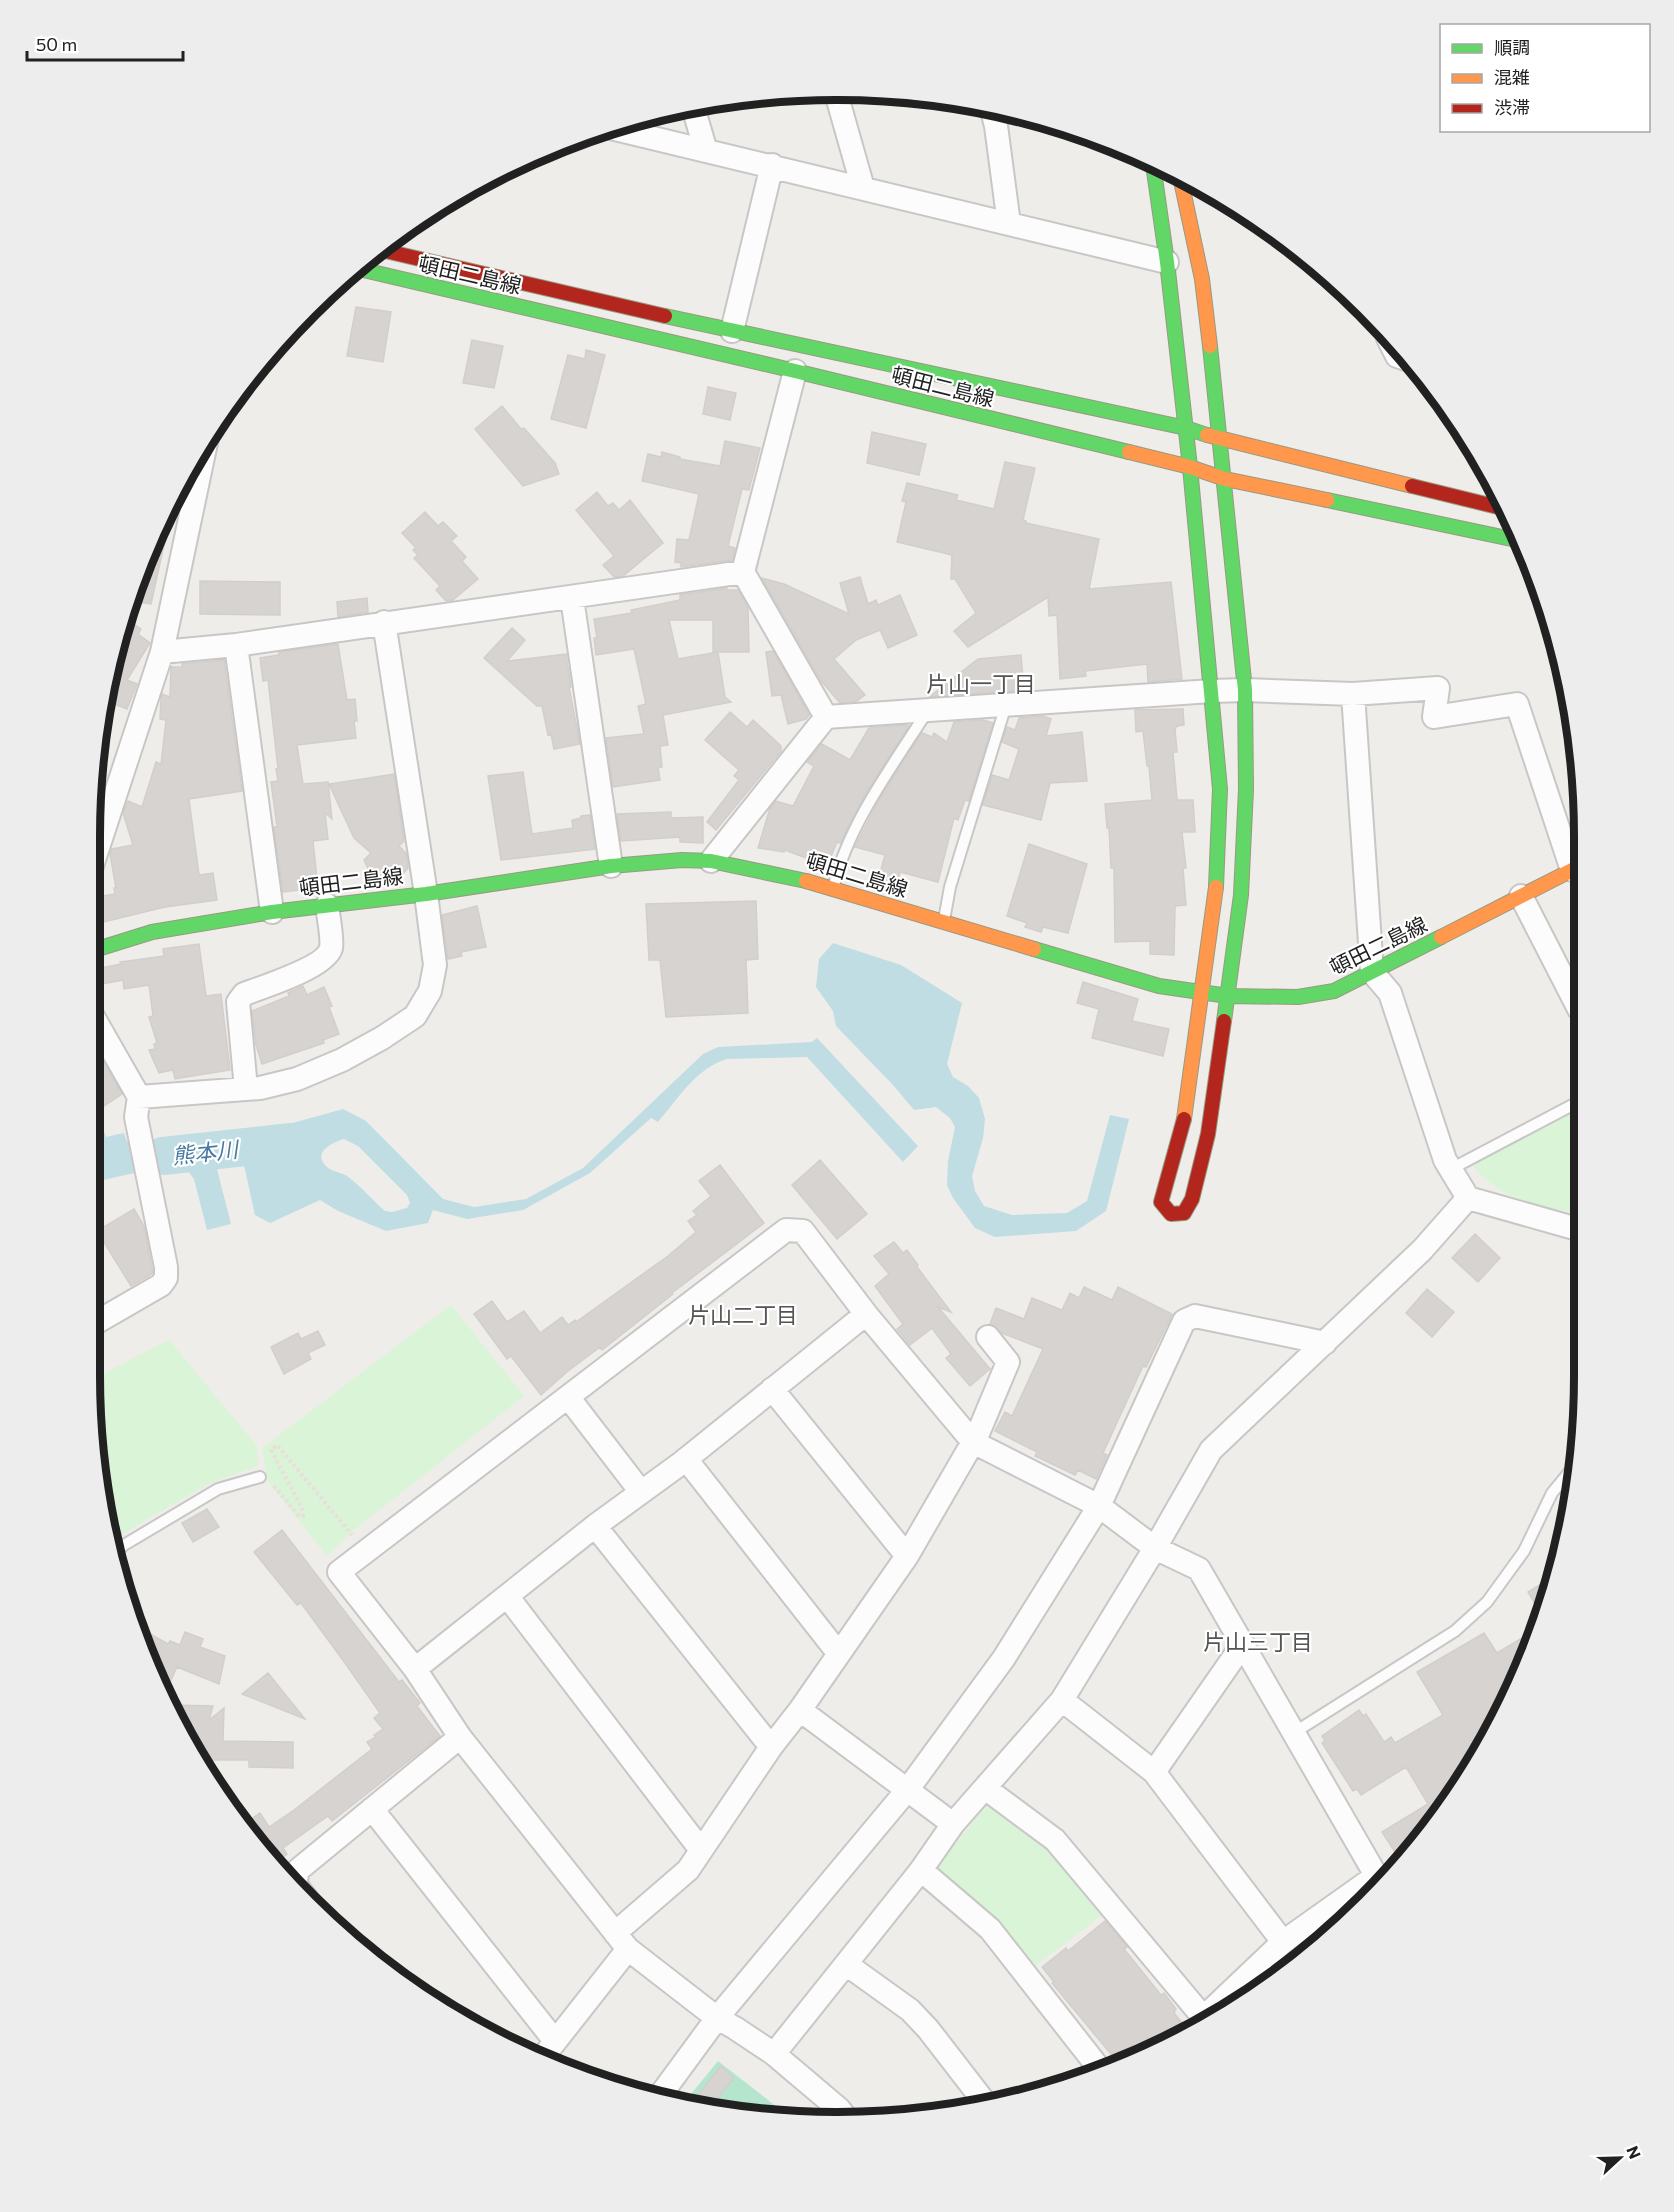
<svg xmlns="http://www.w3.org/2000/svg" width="1674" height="2212" font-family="Commissioner,'Noto Sans JP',sans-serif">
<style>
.park{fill:#d9f4d7}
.pitch{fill:#b6e5ce}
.water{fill:#bfdde2;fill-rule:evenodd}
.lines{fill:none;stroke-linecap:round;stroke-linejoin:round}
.river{stroke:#bfdde2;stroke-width:38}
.building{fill:#d6d3d1;stroke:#d2cfcb;stroke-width:1.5;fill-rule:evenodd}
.lane-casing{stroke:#c8c7c6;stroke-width:14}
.street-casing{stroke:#c8c7c6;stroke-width:26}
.fast-casing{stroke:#999982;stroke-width:16}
.slow-casing{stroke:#999982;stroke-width:16}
.jam-casing{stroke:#999982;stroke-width:16}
.path{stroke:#ecdcdc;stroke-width:4;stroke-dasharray:3 3;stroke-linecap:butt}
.lane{stroke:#fdfcfc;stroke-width:10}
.street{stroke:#fdfcfc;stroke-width:22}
.fast{stroke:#63d668;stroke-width:14}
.slow{stroke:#ff974d;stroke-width:14}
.jam{stroke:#b3261e;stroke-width:14}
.labels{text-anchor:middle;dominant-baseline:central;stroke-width:4.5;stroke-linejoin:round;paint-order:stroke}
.street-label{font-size:21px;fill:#212121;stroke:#fff}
.neighbourhood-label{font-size:22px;fill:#545454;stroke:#fff}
.water-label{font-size:22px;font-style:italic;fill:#477aa1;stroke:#fff}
.rim{fill:none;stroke:#212121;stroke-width:8}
</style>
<rect width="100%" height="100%" fill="#efedea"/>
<path class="park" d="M1580 1107 1581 1214C1532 1204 1511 1204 1474 1168V1161Z
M451 1305 524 1396 354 1530 327 1556 268 1482 262 1448Z
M169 1340 257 1446 258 1466 210 1483 112 1540 91 1380Z
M1000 1805 1054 1851 1106 1912 1033 1968 940 1876 938 1866 984 1808Z"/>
<path class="pitch" d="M718 2061 786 2114 692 2108 682 2105Z"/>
<path class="water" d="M833 943 901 965 962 1003 947 1064 953 1077 968 1086 979 1098 985 1119 983 1138 972 1176 975 1191 984 1206 1012 1215 1067 1213 1087 1201 1110 1115 1129 1119 1106 1211 1076 1231 995 1237 975 1228 953 1198 947 1185 948 1161 955 1127 950 1118 936 1107 914 1110 893 1085 836 1026 833 1011 816 987 819 959Z
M817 1038 918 1146 903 1162 807 1057 727 1059C696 1068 678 1099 658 1122L651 1118 590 1173 523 1210 467 1219 433 1210 428 1223 386 1231 338 1211 320 1200 270 1223 255 1215 240 1147 246 1136 343 1109 366 1121 443 1199 474 1207 526 1199 583 1168 703 1054 718 1047 812 1042ZM344 1139 358 1146 407 1195 410 1203 407 1208 392 1212 385 1211C372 1200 361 1186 347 1176 341 1172 331 1172 326 1166 312 1152 333 1142 344 1139Z
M101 1122 106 1137 124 1133 127 1142 135 1141 137 1152 208 1134 231 1224 207 1230 194 1179 180 1160 139 1172 103 1180 93 1139 91 1140V1128Z"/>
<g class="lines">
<path class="river" d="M163 1156 291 1142"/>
</g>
<path class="building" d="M356 307 391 312 383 362 347 356Z
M472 340 503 346 494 388 463 383Z
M586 350 605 355 586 428 551 419 568 355 585 359Z
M708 387 736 393 730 420 703 414Z
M502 406 521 429 524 428 555 463 559 474 523 486 475 429Z
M872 432 926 444 919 475 867 463Z
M725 441 760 448 749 490 742 489 728 546 735 548 732 560 681 567V563L675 562 677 539 689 540 699 494 642 481 648 454 661 457 662 452 680 457V459L720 466Z
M1005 462 1035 468 1023 520 1026 521V523L1099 539 1089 589 1171 582 1182 679 1148 682 1147 664 1085 671 1086 676 1060 679 1057 615 1049 616 1048 597 968 647 954 631 976 613 955 579H951L952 555 897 542 906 502 902 501 907 483 958 495 956 500 994 509Z
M597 492 608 506 613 503 619 510 630 500 663 543 623 576 614 577 603 565 614 556 576 510Z
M425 512 438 526 443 522 457 536 451 541 466 557 462 561 478 579 453 600 446 601 436 590 440 586 414 558 418 555 413 550 416 548 402 533Z
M166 516 170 518 151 604 130 601 147 551Z
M860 577 868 604 876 600 878 605 900 595 917 635 888 648 880 630 856 640 834 659 865 695 857 701 840 703 822 682 762 578 784 584 849 614 840 583Z
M200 581 280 582V615L200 614Z
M727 588 726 590H738L748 609 749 652H718L725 697 731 702 663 715 668 745 660 746 662 767 658 768 660 780 613 787 606 738 644 734 638 706 646 704 634 649 596 655 594 638H597L594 619 632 613 631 610 680 600V595ZM669 620H713V652H718L678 659Z
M367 598 368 612 338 617 337 602Z
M124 618 141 629 138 634 150 643 127 680 137 684 127 709 112 703 104 716 115 644Z
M512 628 525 640 507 661 566 654 571 687H569L580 744 554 749 551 734 548 735 542 706H537L484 658Z
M338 644 347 700 355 699 357 721H354L356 738 297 745 303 784 328 782 332 819 325 813 328 839 313 841 318 888 283 892 274 827H277L271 782 278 781 276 769H278L268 680 263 681 260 658 279 655V652Z
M773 651 809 715 806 719 788 724 781 695 772 696 766 652Z
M1021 655 1024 690 929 697 978 659Z
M224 660 242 791 189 799 199 875 213 873 217 900 165 907 91 925V898L115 894 114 888H116L110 854 112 849 133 845 123 813 128 801 142 807 156 762 161 764 166 720 160 719 161 698 162 694 170 697 171 667H182V664Z
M1183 709 1184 725 1177 726 1175 729 1177 752H1173L1177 800H1193L1195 832H1182L1186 868H1183L1186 905 1175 906 1174 955 1150 954V941L1115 942 1114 868H1111L1109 828H1107L1105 804 1152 800 1149 766H1147L1143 731 1136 732 1135 710Z
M730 712 747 727 753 720 781 746V751L716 830 707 822 739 780 734 776 739 770 705 740Z
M1043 716 1051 719 1046 736 1082 732 1087 781 1050 783 1041 820 983 805 992 775 1009 780 1019 749 1002 742 1007 727 1015 730 1019 718Z
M983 720 993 723 969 801 965 800 958 820 954 818 938 882 900 872 897 886 878 880 885 855 855 847 880 798 922 733 932 737 934 733 947 742 954 722Z
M906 725 909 726 867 791 840 843 837 842 827 866 785 850 784 852 758 848 770 808 776 801 793 806 814 766 807 762 822 744 850 760 869 728Z
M523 772 532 834 573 828 572 820 581 818V816L590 815 595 849 501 860 488 776Z
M394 774 404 841 399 846 406 853 408 868 400 877 396 872 374 882 364 860 371 853 354 838 329 784Z
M671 812V818L703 817V843L680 842V837L621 841 617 814Z
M1029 844 1087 864 1068 933 1043 927 1041 932 1025 927 1027 923 1007 916Z
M756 901 758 959 746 960 748 1013 666 1017 660 960H649L646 904Z
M477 906 486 947 461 952 462 956 448 959 442 915Z
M199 944 206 996 221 994 230 1070 175 1079 173 1070 159 1073 149 1050 155 1049 154 1044 157 1043 149 1017 153 1016 149 985 124 989 123 980 91 986V970L121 964 120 962 164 956 163 949Z
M1083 982 1138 999 1132 1021 1169 1029 1163 1056 1092 1038 1099 1009 1077 1003Z
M303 986 307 995 324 987 332 1006 329 1007 339 1034 323 1040 324 1043 262 1064 256 1045 252 1011 289 996 288 993Z
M91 1040 122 1094 101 1108 91 1091Z
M820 1160 867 1214 837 1239 792 1185Z
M720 1165 764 1223 672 1293 673 1294 602 1350 600 1347 568 1371 541 1395 511 1356 507 1359 474 1314 492 1301 507 1322 524 1311 540 1333 562 1317 568 1325 575 1320 576 1322 668 1256 696 1232 688 1221 697 1215 693 1211 711 1196 699 1181Z
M134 1209 144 1226 153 1273 131 1286 97 1231Z
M1475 1234 1500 1258 1478 1282 1452 1258Z
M894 1242 903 1253 907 1250 918 1265 917 1267 951 1312 938 1307 990 1369 970 1386 946 1358 951 1354 932 1328 910 1345 897 1329 903 1324 875 1286 889 1274 874 1256Z
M1084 1287 1112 1300 1118 1287 1172 1314 1146 1367 1143 1366 1103 1453 1107 1455 1096 1479 1078 1470 1075 1475 1035 1456 1037 1452 995 1431 1005 1412 1012 1416 1043 1349 1002 1333 990 1324 996 1308 1024 1319 1032 1298 1062 1310 1070 1293 1079 1298Z
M1427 1289 1454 1312 1432 1337 1406 1313Z
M318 1331 325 1345 308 1353 311 1359 284 1374 271 1347 298 1333 301 1339Z
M207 1509 219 1527 193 1542 182 1523Z
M282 1530 399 1682 402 1680 420 1703 417 1706 440 1736 332 1821 328 1816 283 1848 287 1854 277 1861 247 1822 260 1813 269 1827 294 1810 372 1749 367 1742 376 1737 374 1735 383 1729 374 1718 380 1713 345 1663 301 1603 297 1605 254 1552Z
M1556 1575 1547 1596 1540 1612 1528 1592Z
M141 1629 168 1644 170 1641 180 1645 185 1632 203 1639 200 1647 225 1656 219 1684 177 1667 166 1691Z
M1532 1632 1484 1748 1402 1863 1382 1832 1428 1804 1406 1767 1361 1795 1357 1789 1353 1791 1322 1743 1325 1741 1322 1736 1359 1710 1363 1716 1366 1714 1384 1742 1391 1737 1395 1743 1443 1715 1417 1672 1484 1633 1497 1653Z
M268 1673 305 1719 242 1694Z
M172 1705 213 1706 209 1720 224 1708 223 1741 293 1742V1768L249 1767V1760H199L190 1749 191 1734H184Z
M1105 1921 1127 1947 1124 1949 1161 1995 1164 1993 1176 2009 1174 2013 1184 2025 1162 2043 1120 2065 1052 1983 1054 1982 1042 1967 1066 1948 1068 1951Z
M721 2066 734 2078 708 2109 688 2107Z"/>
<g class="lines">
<defs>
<path id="lane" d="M834 885C849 823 894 764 928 710
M944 920 950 887 1006 705
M1451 1169 1580 1101
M114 1553 124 1545 218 1489 260 1477
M1295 1732 1455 1631 1487 1602 1524 1551 1552 1493 1576 1464"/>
<path id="street" d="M836 93 863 188
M693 107 706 151
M992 110 996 126 1009 224
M611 128 1167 262
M732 331 772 165
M1388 338 1397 356 1409 360
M795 371 743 572 826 717
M572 598 611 866
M236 645 272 912
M162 652 236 645 743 572
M1353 694 1372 972 1390 993 1445 1160 1468 1198 1581 1230
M711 861 826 717 1212 691 1245 690 1353 694 1438 688 1434 717 1517 704 1572 870
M91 869 162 652 207 438
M1521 896 1579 1009
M246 1089 238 1002 244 994C263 987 326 967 331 948 333 938 328 916 327 905
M139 1097 260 1088 297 1079 342 1060 382 1038 415 1016 430 991 435 965 426 894 384 622
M90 1326 161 1285 166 1278V1267L136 1117 139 1097 91 1013
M772 1389 907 1556
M568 1397 641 1492
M974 1443 1008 1362 988 1337
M686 1459 839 1654
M595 1526 771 1747
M507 1596 701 1850
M415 1669 595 1526 680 1464 866 1314
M1062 1700 1154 1772 1283 1942
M800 1710 953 1824
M1154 1772 1243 1644
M985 1788 1055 1840 1203 2017
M372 1809 555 2041
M921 1870 990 1929 1102 2072
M313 1907 295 1884 298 1870 460 1737
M615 1933 688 1870 771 1747 800 1710 907 1556 973 1442
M846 1964 910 2010 928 2029 986 2104
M1201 2020 1283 1942 1376 1876
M774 2054 921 1870 953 1824 1062 1700 1155 1548 1211 1450 1422 1250 1468 1198
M543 2057 628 1949
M659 2097 717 2018 908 1789 1004 1658 1099 1506 1184 1321 1195 1316 1325 1343
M846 2118 839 2109 774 2054 735 2028 717 2018 628 1949 460 1737 415 1669 339 1572 786 1230 803 1231 866 1314 973 1442 1099 1506 1155 1548 1199 1569 1381 1884"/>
<path id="fast" d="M1153 164 1167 262 1190 467 1220 789 1216 887
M355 268 795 371 1129 452
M665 316 1186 428 1207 435
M1210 346 1245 690 1246 789 1241 895 1224 1021
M1327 500 1521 541
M1034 949 1159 986 1228 996 1298 997 1334 991 1441 937
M91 951 152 932 272 912 426 894 611 866 682 860 711 861 806 881"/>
<path id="slow" d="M1180 176 1202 279 1210 346
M1207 435 1412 486
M1129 452 1190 467 1225 479 1327 500
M806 881 1034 949
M1441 937 1578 867
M1184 1119 1216 887"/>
<path id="jam" d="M377 249 665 316
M1412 486 1502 508
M1184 1119 1161 1202 1171 1214 1184 1213 1192 1199 1208 1134 1224 1021"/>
</defs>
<use href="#lane" class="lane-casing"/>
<use href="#street" class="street-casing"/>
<use href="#fast" class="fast-casing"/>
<use href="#slow" class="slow-casing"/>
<use href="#jam" class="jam-casing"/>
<path class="path" d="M274 1486 299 1516H303L302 1508 271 1450 277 1445 352 1535"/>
<use href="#lane" class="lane"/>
<use href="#street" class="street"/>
<use href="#fast" class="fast"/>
<use href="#slow" class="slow"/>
<use href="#jam" class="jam"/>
</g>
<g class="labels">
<g class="street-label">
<text transform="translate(470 274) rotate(13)">頓田二島線</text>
<text transform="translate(943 386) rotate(14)">頓田二島線</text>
<text transform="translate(857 874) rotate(17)">頓田二島線</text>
<text transform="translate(351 881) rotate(-7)">頓田二島線</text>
<text transform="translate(1378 945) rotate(-26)">頓田二島線</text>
</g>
<g class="neighbourhood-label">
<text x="981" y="683">片山一丁目</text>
<text x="743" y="1314">片山二丁目</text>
<text x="1258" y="1641">片山三丁目</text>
</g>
<g class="water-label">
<text transform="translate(205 1152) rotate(-6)">熊本川</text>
</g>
</g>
<path d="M0 0H1674V2212H0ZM836 100H838A736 736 0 0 1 1574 836V1376A736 736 0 0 1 838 2112H836A736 736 0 0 1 100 1376V836A736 736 0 0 1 836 100Z" fill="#ededed" fill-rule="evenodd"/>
<path class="rim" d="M836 100H838A736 736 0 0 1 1574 836V1376A736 736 0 0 1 838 2112H836A736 736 0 0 1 100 1376V836A736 736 0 0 1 836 100Z"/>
<rect x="1440" y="24" width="210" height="108" fill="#ffffff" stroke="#a6a6a6" stroke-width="1.5"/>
<rect x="1452" y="44" width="30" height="9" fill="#63d668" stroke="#a6a6a6" stroke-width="1.5"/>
<text x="1494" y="54" font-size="18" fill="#212121">順調</text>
<rect x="1452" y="74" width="30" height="9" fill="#ff974d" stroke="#a6a6a6" stroke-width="1.5"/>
<text x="1494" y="84" font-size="18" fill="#212121">混雑</text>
<rect x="1452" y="104" width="30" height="9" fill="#b3261e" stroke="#a6a6a6" stroke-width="1.5"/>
<text x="1494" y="114" font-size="18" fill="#212121">渋滞</text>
<g transform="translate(1620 2158) rotate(68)" stroke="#ffffff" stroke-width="4.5" paint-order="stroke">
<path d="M0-4.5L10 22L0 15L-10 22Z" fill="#212121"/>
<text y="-9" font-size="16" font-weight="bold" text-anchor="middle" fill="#212121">N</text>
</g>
<path d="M27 51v9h156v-9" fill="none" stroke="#212121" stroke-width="3"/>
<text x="36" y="51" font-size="18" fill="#212121" stroke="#ffffff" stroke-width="4.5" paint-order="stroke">50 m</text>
</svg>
